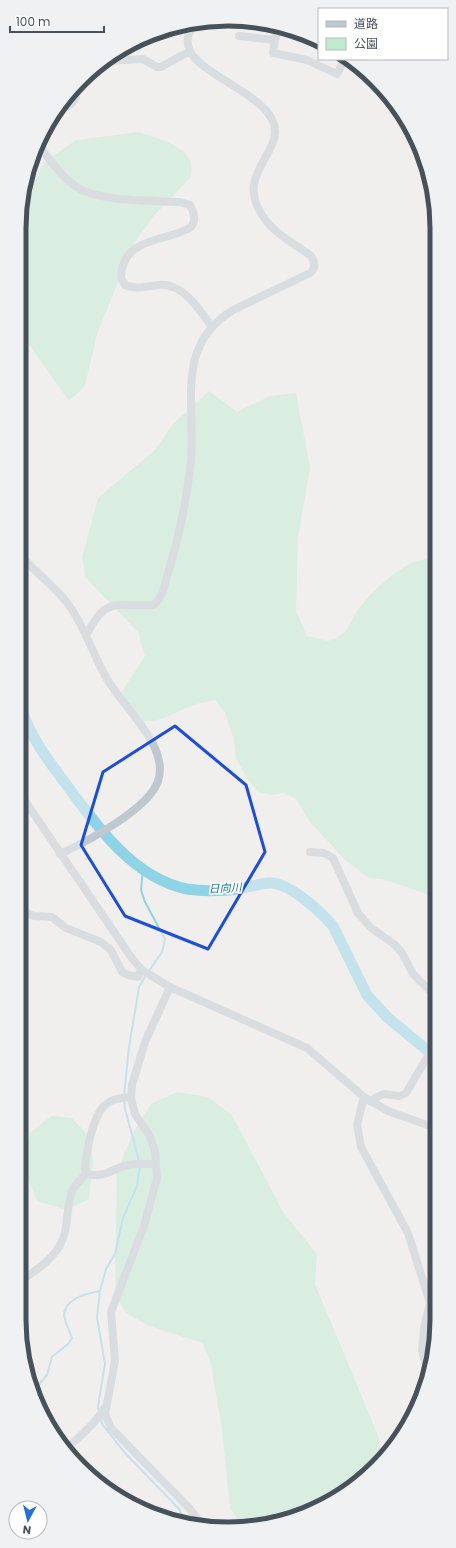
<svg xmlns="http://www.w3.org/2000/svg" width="456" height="1548" font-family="Poppins,'Noto Sans JP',sans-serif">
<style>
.green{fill:#bfecd1}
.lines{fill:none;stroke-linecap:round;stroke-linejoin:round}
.stream{stroke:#8ed3e6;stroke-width:2}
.river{stroke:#8ed3e6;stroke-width:11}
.minor{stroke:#bfc8cf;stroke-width:8}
.marked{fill:none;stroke:#1d4ed8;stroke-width:3;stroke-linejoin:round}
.labels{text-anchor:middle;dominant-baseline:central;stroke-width:3.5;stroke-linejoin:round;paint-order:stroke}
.water-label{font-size:11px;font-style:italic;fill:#157b99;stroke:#fff}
.rim{fill:none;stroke:#47515a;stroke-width:5}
</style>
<rect width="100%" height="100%" fill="#f1eeee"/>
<path class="green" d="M139 132C159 139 200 148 190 178L152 218 133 245 97 334 85 386 69 401 22 335 23 206 43 163 76 140Z
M209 391 237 412 270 396 296 393 310 467 298 537 296 611 307 636 328 641C333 639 338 637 342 634 350 629 353 615 359 608 372 592 412 550 435 561L434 897 410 888 381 879 369 878 345 860 310 822 296 799 284 793 272 795 258 792 248 780 236 758 234 740 225 712 215 700C209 702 202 702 197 704 163 715 144 739 117 699L145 656 138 632 85 577 82 557 98 498 155 450 172 425Z
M177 1092 208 1097 232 1115 283 1212 317 1254 315 1284 379 1438 381 1457 355 1486 282 1522 242 1526 230 1508 222 1430 211 1365 203 1343 149 1326 126 1313 115 1294 117 1171 134 1131 151 1104Z
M51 1116 72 1118 90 1137 93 1160 89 1199 67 1210 37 1201 23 1167 30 1133Z"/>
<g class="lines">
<path class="stream" d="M143 868 141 890 145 902 165 939 162 952 149 971
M124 1095 129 1047 139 987 146 975
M124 1099 125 1109 139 1161
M33 1391 47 1375 52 1357 68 1344 72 1338C70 1332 64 1321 64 1314 66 1298 88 1293 100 1291
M99 1412 98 1406 105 1364 97 1317 100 1291 106 1269 115 1254 123 1218 137 1186 140 1165
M101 1418 102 1424 125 1453 180 1510 183 1520"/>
<path class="river" d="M21 708C31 738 47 759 66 784 96 825 133 878 187 889 200 891 214 891 227 890 241 890 255 884 269 883 289 882 320 911 333 926L367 995 387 1017 434 1056"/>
<path class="minor" d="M239 36 275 40 279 26
M275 40 273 53 307 60 337 74 345 59
M105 61 143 59 157 67H161L190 51
M83 84 90 77
M54 113C65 108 78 104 77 89
M40 147C50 160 61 176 75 186 100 203 150 200 180 202L190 205C194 212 197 220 191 227 167 243 122 235 121 278L125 285C136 290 147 286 159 285 182 282 200 310 211 326
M22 556C36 574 55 586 68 604 85 627 93 655 107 679 121 702 143 723 154 746 159 756 162 770 158 781 149 809 86 842 60 854
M86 636C106 596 113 607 153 605 162 601 165 583 168 573 179 537 187 499 191 461 196 404 174 346 233 310L310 273C316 268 315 262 311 256 295 244 276 235 264 218 229 169 296 150 268 113 250 90 199 71 190 51 185 41 189 32 194 23
M21 795 131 957 142 970 170 987 307 1048 364 1097 388 1111 433 1127
M310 852 324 853 333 858 358 913 371 928 394 944 402 953 413 974 434 995
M20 910 34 916 52 917 66 928 101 942 111 950 122 972 128 975 138 977 141 969
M170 987 145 1042 132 1085 131 1098 135 1114 149 1135 155 1151 157 1178 144 1226 111 1312 115 1361 105 1414 111 1428 191 1510 202 1525
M364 1097 357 1125 361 1147 408 1233 430 1303 424 1328 422 1350 428 1374
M370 1101 383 1094 400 1096 406 1093 434 1046
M85 1174C108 1178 109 1169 128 1165 136 1163 147 1164 156 1164
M19 1282C34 1272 51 1261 60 1245 70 1228 65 1206 73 1189 76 1184 82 1179 85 1174 85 1157 92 1117 105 1105 112 1099 122 1097 131 1098
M66 1450C79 1436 96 1424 105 1407"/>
</g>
<path d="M0 0H456V1548H0ZM175 726 246 785 265 852 208 949 125 916 81 845 103 772Z" fill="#f1eeee" fill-opacity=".55" fill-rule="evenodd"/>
<path class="marked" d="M175 726 246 785 265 852 208 949 125 916 81 845 103 772Z"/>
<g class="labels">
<g class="water-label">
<text transform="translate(225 888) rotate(-3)">日向川</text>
</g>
</g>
<path d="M0 0H456V1548H0ZM228 26H228A202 202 0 0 1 430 228V1320A202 202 0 0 1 228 1522H228A202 202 0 0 1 26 1320V228A202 202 0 0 1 228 26Z" fill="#f0f1f2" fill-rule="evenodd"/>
<path class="rim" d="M228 26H228A202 202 0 0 1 430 228V1320A202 202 0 0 1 228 1522H228A202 202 0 0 1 26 1320V228A202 202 0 0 1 228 26Z"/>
<rect x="318" y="8" width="130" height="52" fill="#ffffff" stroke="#b5b9bd"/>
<rect x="326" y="21" width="20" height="6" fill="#bfc8cf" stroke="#b5b9bd"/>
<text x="354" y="28" font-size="12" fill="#47515a">道路</text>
<rect x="326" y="38" width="20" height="12" fill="#bfecd1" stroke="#b5b9bd"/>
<text x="354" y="48" font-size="12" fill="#47515a">公園</text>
<g transform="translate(28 1520) rotate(187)"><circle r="19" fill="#ffffff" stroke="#b5b9bd"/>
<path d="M0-3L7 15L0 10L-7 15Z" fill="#246ed5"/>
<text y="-6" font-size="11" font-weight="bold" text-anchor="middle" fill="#47515a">N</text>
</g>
<path d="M10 26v6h94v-6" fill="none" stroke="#47515a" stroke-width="2"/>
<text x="16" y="26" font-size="12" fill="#47515a" stroke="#ffffff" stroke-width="3" paint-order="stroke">100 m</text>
</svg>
